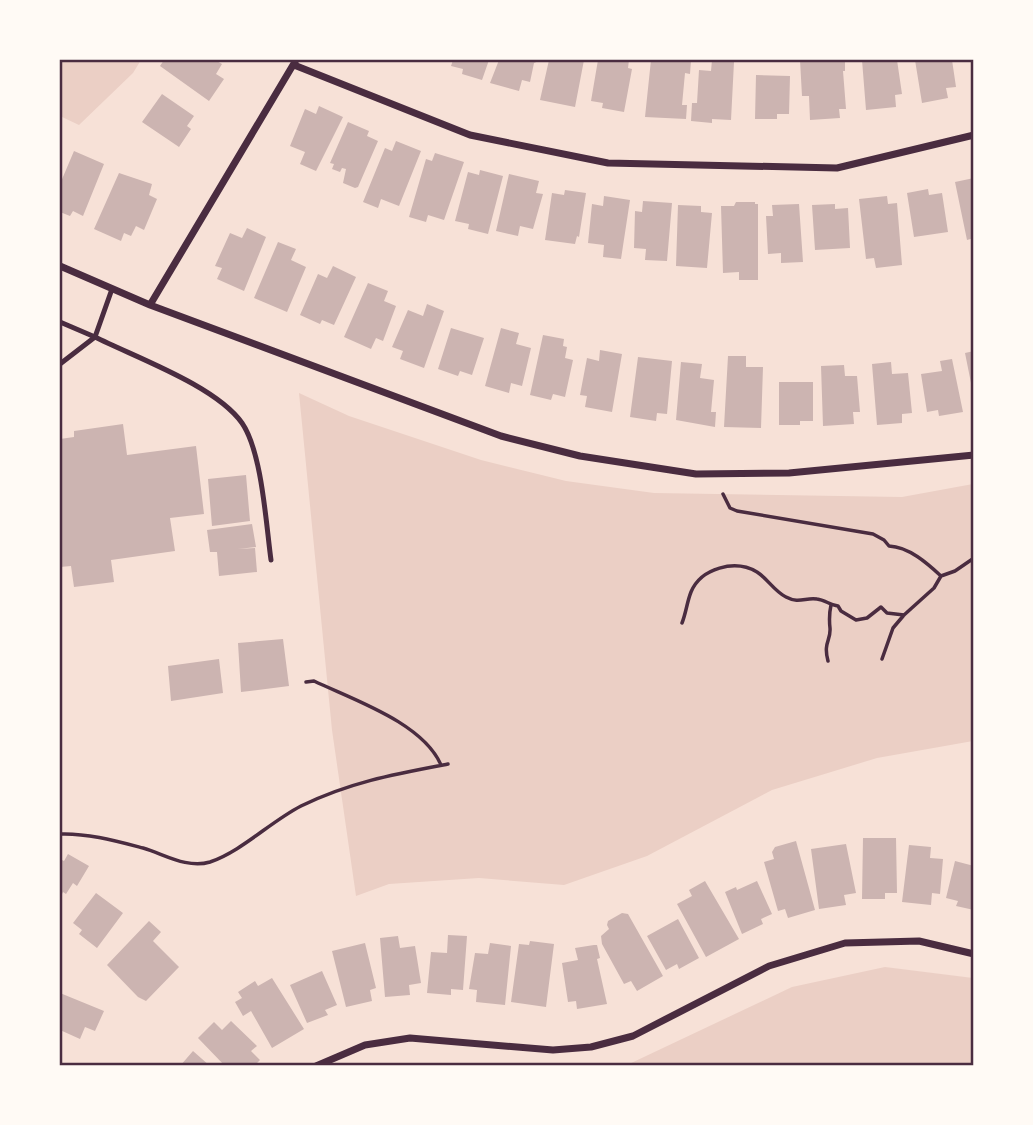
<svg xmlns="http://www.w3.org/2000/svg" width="1033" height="1125" font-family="'DM Sans',sans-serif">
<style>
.green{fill:#ebcfc5}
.building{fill:#ccb4b1}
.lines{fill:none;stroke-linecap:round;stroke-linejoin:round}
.path{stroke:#4a2c40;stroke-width:3.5}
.service{stroke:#4a2c40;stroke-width:5}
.minor{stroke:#4a2c40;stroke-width:7}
.neatline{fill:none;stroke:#4a2c40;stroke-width:2.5}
</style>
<rect width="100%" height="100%" fill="#f7e1d7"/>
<path class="green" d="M60 60H141L133 73 79 125 60 116Z
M299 393 349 416 481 460 566 481 654 493 902 497 973 484V741L877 758 772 790 647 856 564 885 479 878 389 884 356 896 332 730Z
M885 967 973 978V1065H627L792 987Z"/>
<path class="building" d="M164 60H215L222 64 216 74 224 79 209 101 160 66Z
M453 60H489L482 80 462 74 463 69 451 66Z
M499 60H541L534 63 530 82 522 80 519 91 490 83Z
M549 60H584L575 107 540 100Z
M598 60H629L628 68 632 69 624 112 602 108 603 103 591 101Z
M651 60H691L690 74 685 73 682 105H687L686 119 645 117Z
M712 60 734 62 731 120 712 119V123L691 121 692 103H697L699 70 711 71Z
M800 60H845V71H843L846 109H839L840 118 810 120 809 96H802Z
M862 60H897L902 94 895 95 896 107 866 110Z
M915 60H952L956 87 946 88 948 98 922 103Z
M756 75 790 76 789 114H777V119H755Z
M162 94 194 116 187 126 191 129 179 147 142 122Z
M319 106 343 117 316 171 300 164 305 152 290 146 305 109 316 114Z
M348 122 369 131 367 136 378 141 358 187 355 188 343 183 346 169 342 168 340 172 332 169 334 164 330 163Z
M396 141 421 151 399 206 381 199 378 208 363 202 385 148 392 151Z
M74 151 104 164 83 216 73 211 70 216 60 212V184Z
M435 153 464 162 444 220 428 215 426 222 409 217 426 159 432 161Z
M480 170 503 176 488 234 468 229 469 224 455 221 468 172 479 175Z
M119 173 152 184 149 195 157 199 144 230 136 226 131 236 124 233 121 241 94 229Z
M509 174 539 181 536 193 543 194 533 229 520 226 518 236 496 231Z
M974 178V238L967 240 955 182Z
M928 189 929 195 942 193 948 232 914 237 907 193Z
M565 190 586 193 579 237 577 236 575 244 545 240 552 193 564 195Z
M604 196 630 200 621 259 603 257 604 245 588 243 592 204 603 206Z
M887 196 888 204 897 203 902 265 876 268 874 258 866 259 859 199Z
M643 201 672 203 667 261 645 260 646 249 634 248 635 211 642 212Z
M736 202H755V204H758V280H739V272L723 273 721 206H734Z
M799 204 803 262 781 263V253L768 254 766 216H773L772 205Z
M835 204V209L848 208 850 248 815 250 812 205Z
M678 205 701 206V212L712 213 707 268 676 266Z
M247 228 266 237 244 291 217 279 222 268 215 266 230 233 242 238Z
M278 242 296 249 291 260 306 267 287 312 254 298Z
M333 266 356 277 334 325 322 320 320 324 300 315 318 274 327 278Z
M368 283 388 291 384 301 396 306 383 341 376 338 371 349 344 337Z
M427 304 444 311 424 368 400 359 403 351 392 347 408 310 423 316Z
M451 328 484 338 472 375 460 371 458 376 438 369Z
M501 328 519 333 516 344 531 348 522 386 511 383 509 393 485 386Z
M543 335 564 339 563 346 567 347 565 358 573 360 565 397 553 394 551 400 530 395Z
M600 350 622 354 612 412 585 407 587 396 580 395 587 358 599 361Z
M974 351V388H972L965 353Z
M728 356H746V367H763L761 428 724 427Z
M638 357 672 361 667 414 657 413 656 421 630 417Z
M952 359 963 412 939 416 938 410 927 412 921 374 942 371 940 361Z
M681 362 702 364 700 378 714 380 711 412H716L715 427 676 420Z
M891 362 892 374 908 373 912 413 902 414V423L877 425 872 364Z
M844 365 845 376H857L860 412H853L854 424 823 426 821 366Z
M779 382H813V421H800V425H779Z
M123 424 127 455 196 446 204 514 170 518 175 551 111 560 114 582 74 587 71 566 60 567V439L74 437V431Z
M246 475 250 521 212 526 208 479Z
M252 524 256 547 238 549 255 548 257 572 219 576 217 552H210L207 530Z
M283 639 289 686 241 692 238 643Z
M219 659 223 693 171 701 168 666Z
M863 838H896L897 893H885V899H862Z
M796 841 815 910 788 918 785 909 778 911 764 862 774 859 772 852 775 847Z
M846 844 856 893 844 895 846 905 819 909 811 849Z
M909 845 931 847 930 858 943 859 940 894 932 893 931 905 902 902Z
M68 854 89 866 77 886 73 883 66 894 63 892 60 898V859L64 861Z
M955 861 974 866V910L956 906 958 901 946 898Z
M705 881 739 939 706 957 677 904 692 896 689 890Z
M757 881 772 914 761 919 763 924 742 934 725 892 736 887 737 890Z
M96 893 123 913 97 948 79 934 82 930 73 923Z
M622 913 628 914 663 976 637 991 631 981 624 984 602 944 601 936 609 929 607 925 608 921Z
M678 919 699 958 679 969 677 964 666 970 647 936Z
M149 921 161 932 153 941 179 967 146 1001 138 997 107 965Z
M448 935 467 936 463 990 451 989V995L427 993 431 952 447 953Z
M398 936 400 948 415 946 421 983 409 985 410 995 385 997 380 938Z
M530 941 554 944 546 1007 511 1002 519 944 529 945Z
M365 943 376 988 370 990 372 1001 346 1007 332 951Z
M490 943 511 946 505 1005 476 1002 477 990 469 989 475 953 488 954Z
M594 945H597L600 958 597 959 607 1004 577 1009 576 1001 568 1002 562 963 578 960 575 948Z
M322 971 337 1005 325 1010 328 1015 307 1023 290 985Z
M272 978 304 1029 272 1048 251 1011 243 1016 235 1002 242 998 238 992 255 981 258 986Z
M60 993 104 1011 95 1031 85 1027 80 1039 60 1030Z
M231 1021 257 1046 251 1051 260 1060 254 1066H225L198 1038 214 1022 222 1030Z
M193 1051 210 1066H180Z"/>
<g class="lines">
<path class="path" d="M723 494 730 508 737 511 873 534 884 540 889 546C909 547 927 563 941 576
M682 623C686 613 687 602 691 592 701 568 735 559 757 572 768 579 774 591 786 597 799 604 806 597 817 599 825 600 830 605 838 606L841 611 856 620 867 618 881 607 887 613 904 615
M882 659 893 628 904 615 934 588 941 576 955 571 974 558
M828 661C823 642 831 641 830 628 829 619 829 614 831 605
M306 682 314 681C354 700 423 723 441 765
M60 834C87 833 116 841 143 848 164 854 187 869 210 862 242 851 270 822 301 806 350 782 395 774 448 764"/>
<path class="service" d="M112 289 95 337C137 358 216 386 242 423 262 452 266 524 271 560
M60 322 95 337 60 364"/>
<path class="minor" d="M294 65 470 135 608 163 837 168 974 135
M60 266 150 305 501 436 580 456 696 474 789 473 974 455
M150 305 296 60
M316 1066 365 1045 410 1038 553 1050 591 1047 633 1036 769 966 845 943 919 941 974 954"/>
</g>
<rect width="1033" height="1125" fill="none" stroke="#fffaf5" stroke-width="122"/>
<rect x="61" y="61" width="911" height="1003" class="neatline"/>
</svg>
